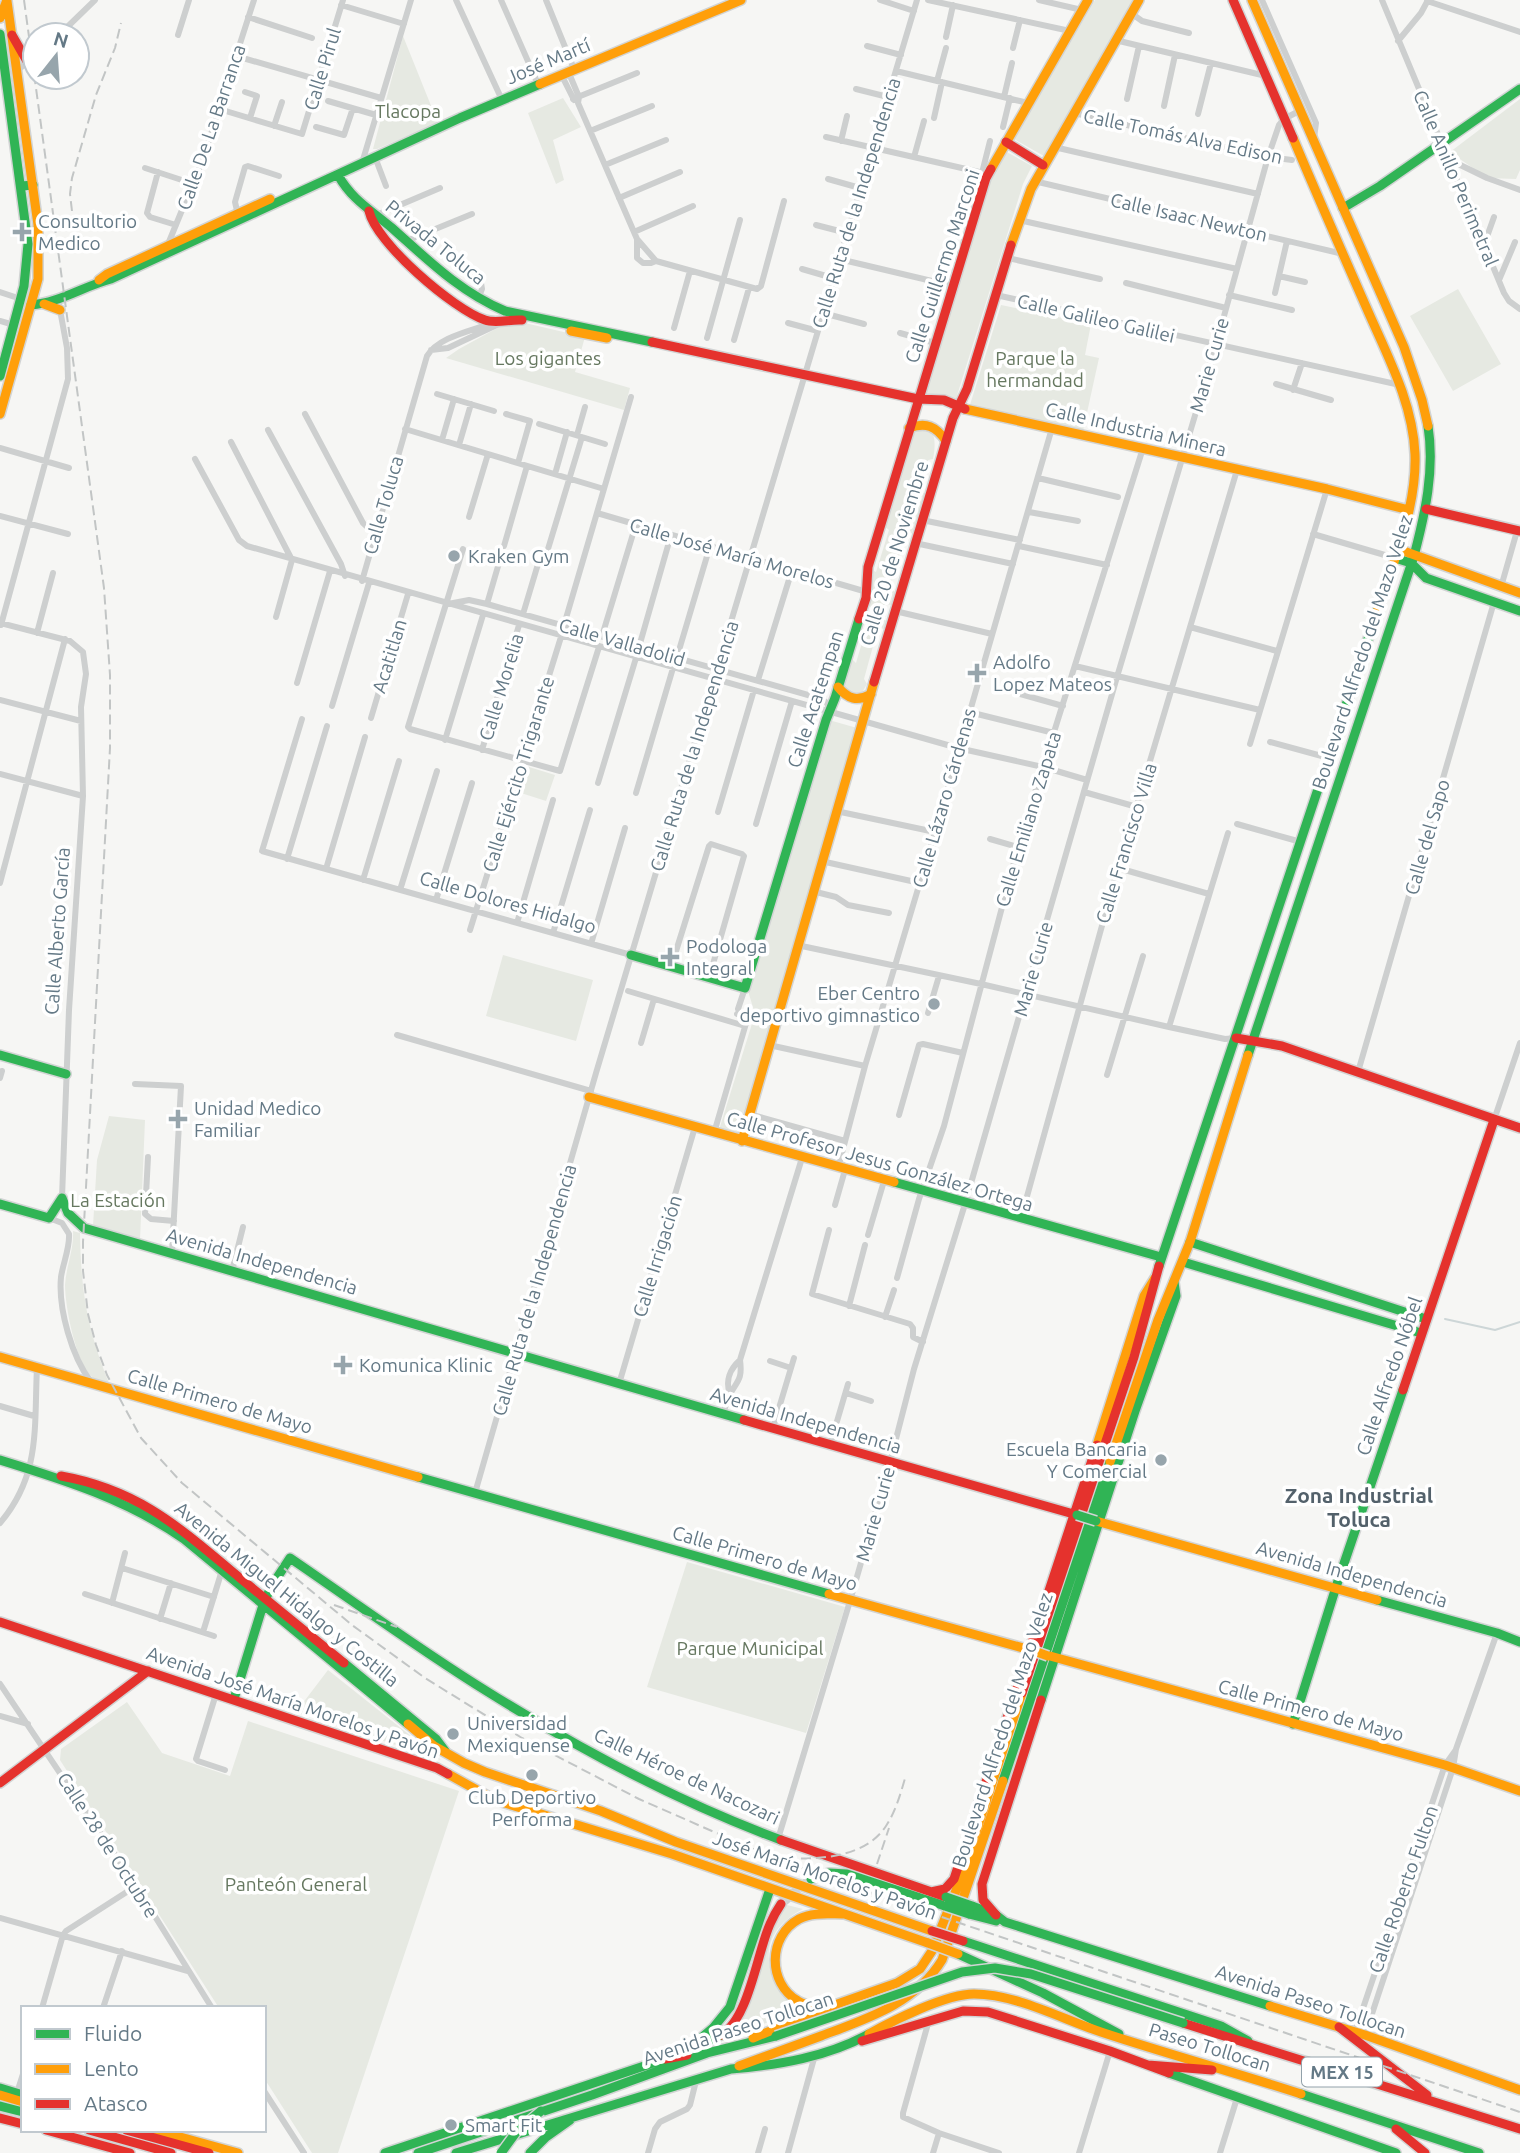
<svg xmlns="http://www.w3.org/2000/svg" width="1520" height="2153" font-family="Ubuntu,sans-serif">
<style>
.green{fill:#e6e9e2}
.lines{fill:none;stroke-linecap:round;stroke-linejoin:round}
.stream{stroke:#cdd6d7;stroke-width:2}
.secondary-tunnel{stroke:#cad0d3;stroke-width:9;stroke-dasharray:9 4.5;stroke-linecap:butt}
.fast-casing{stroke:#d2d4d4;stroke-width:12}
.slow-casing{stroke:#d2d4d4;stroke-width:12}
.jam-casing{stroke:#d2d4d4;stroke-width:12}
.street{stroke:#cdcfcf;stroke-width:6}
.fast{stroke:#30b455;stroke-width:9}
.slow{stroke:#ff9f0a;stroke-width:9}
.jam{stroke:#e5322d;stroke-width:9}
.rail{stroke:#c2c5c5;stroke-width:2;stroke-dasharray:10 5;stroke-linecap:butt}
.fast-bridge-casing{stroke:#d2d4d4;stroke-width:12;stroke-linecap:butt}
.slow-bridge-casing{stroke:#d2d4d4;stroke-width:12;stroke-linecap:butt}
.jam-bridge-casing{stroke:#d2d4d4;stroke-width:12;stroke-linecap:butt}
.fast-bridge{stroke:#30b455;stroke-width:9}
.slow-bridge{stroke:#ff9f0a;stroke-width:9}
.jam-bridge{stroke:#e5322d;stroke-width:9}
.poi-dot{fill:#97a5ac;stroke:#fff;stroke-width:2.5}
.labels{text-anchor:middle;dominant-baseline:central;stroke-width:7;stroke-linejoin:round;paint-order:stroke}
.shield{fill:#fff;stroke:#92a1aa;stroke-width:2}
.shield-label{font-size:18px;font-weight:bold;fill:#647986}
.street-label{font-size:19px;fill:#647986;stroke:#fff}
.park-label{font-size:19px;fill:#667860;stroke:#fff}
.poi-label{font-size:19px;fill:#647986;stroke:#fff;text-anchor:start}
.neighbourhood-label{font-size:21px;font-weight:bold;fill:#53616b;stroke:#fff}
</style>
<rect width="100%" height="100%" fill="#f6f6f4"/>
<path class="green" d="M1095 0H1137L1044 156 1014 139Z
M403 36 438 123 377 149H373Z
M563 98 581 127 553 140 564 180 556 184 528 113Z
M1520 99V170L1516 179 1487 178 1450 152Z
M1003 150 1032 166 1023 184 955 402 925 395 987 180Z
M1458 289 1501 364 1453 391 1410 316Z
M1001 305 1091 324 1085 355 1099 358 1083 431 969 408Z
M512 320 585 337 575 372 630 388 624 410 446 358 459 349Z
M923 427 931 430C936 438 935 449 933 459L928 460 921 485 920 490 925 494 912 533 906 535 890 587 895 592 891 605 885 604 881 618 887 621 885 629 878 628 864 679 867 684 860 696 854 698 843 687V683L851 658 856 663 872 609 868 603 874 571 876 572 889 530 884 526 909 440 918 429Z
M829 720 857 728 740 1136 719 1130 755 1014 748 991Z
M529 767 555 775 546 801 521 793Z
M503 955 593 980 576 1041 486 1016Z
M109 1116 145 1120 140 1240 93 1226 97 1160Z
M73 1231 80 1233C81 1292 87 1328 109 1383 104 1382 97 1381 93 1378 76 1365 65 1306 65 1285 66 1267 74 1250 73 1231Z
M687 1562 845 1607 806 1733 647 1687Z
M328 1670 441 1760 296 1712Z
M127 1702 162 1753 230 1776 248 1721 459 1791 338 2153H312L264 2078V2008H219L60 1760 61 1749Z
M787 1905 803 1909C780 1921 764 1940 770 1967 773 1977 775 1985 782 1992 788 1999 797 2003 805 2008L729 2037 728 2035 775 1920Z"/>
<g class="lines">
<path class="stream" d="M1445 1319 1495 1330 1520 1322"/>
<path class="secondary-tunnel" d="M781 1904 807 1882"/>
<defs>
<path id="fast" d="M0 34 28 244 24 286 0 376
M0 62 4 65
M338 175C352 200 371 210 392 228 428 260 460 292 505 311L652 342
M22 186 33 185
M1343 208 1380 186 1520 89
M31 305C59 303 84 286 111 279L460 118 540 84
M1395 558 1411 563 1426 578 1520 611
M631 955 745 988 826 720 835 698 859 619
M0 1055 66 1074
M1248 1055 1414 556C1425 514 1435 470 1428 426
M894 1182 1161 1257
M62 1198 68 1213 84 1228 744 1420
M0 1204 49 1218 62 1198
M1190 1242 1426 1319
M1183 1262 1421 1333
M1159 1266 1378 609
M0 1460C65 1480 128 1500 184 1539L408 1724
M418 1477 829 1594
M1377 1600 1497 1633 1520 1642
M344 1663 436 1739 445 1751
M234 1699 263 1605 271 1587 290 1558C356 1603 420 1650 488 1692 579 1749 681 1803 781 1840
M1041 1700 1135 1411 1176 1296 1174 1282
M1293 1724 1336 1587 1403 1390
M1003 1781 1110 1462
M811 1879 829 1873 847 1874 945 1906
M972 1906 996 1915 1005 1922 1270 2006
M969 1914 996 1921
M963 1941 1221 2026 1248 2041
M958 1954 1043 1993 1119 2034
M694 2044 713 2028 730 2007 770 1889
M1169 2073 1396 2153
M0 2088 23 2095
M1301 2094 1479 2153
M0 2106 23 2112
M385 2153 665 2059 721 2035
M418 2153 592 2095 707 2053 776 2036
M456 2153 731 2069C779 2065 827 2057 869 2034
M530 2153 546 2137 570 2120"/>
<path id="slow" d="M1252 0 1404 347 1422 400 1428 426
M0 18 7 0
M540 84 741 0
M1293 138C1317 195 1342 252 1367 309 1387 355 1413 403 1415 454 1417 507 1394 560 1378 609
M991 169 1088 0
M1011 245 1031 189 1139 0
M99 280 107 274 270 199
M44 304 60 310
M571 331 607 338
M965 409 1327 489 1409 510
M0 414 38 279V225L7 1
M909 428C926 422 936 426 946 441
M1398 549 1520 593
M838 687C848 699 857 702 871 694
M589 1097 894 1182
M742 1141 874 682
M0 1357 418 1477
M1097 1445 1144 1296 1155 1278
M1110 1462 1158 1320 1190 1242 1248 1055
M1096 1521 1377 1600
M829 1594 1034 1651
M1050 1656 1445 1765 1520 1791
M408 1724 434 1746 464 1763 485 1772 601 1811 676 1842 932 1931
M448 1774 495 1800 672 1854 928 1943
M1270 2006 1365 2035 1520 2090
M825 2007C816 2006 806 2006 798 2001 767 1983 768 1936 799 1919 812 1912 829 1914 843 1914
M869 2034C894 2020 946 1994 974 1994 1016 1994 1062 2019 1101 2032 1167 2054 1234 2072 1301 2094
M753 2038 829 2007 897 1983 920 1969 932 1951 959 1883 1022 1693
M739 2066C766 2056 793 2046 821 2036 866 2019 915 2004 942 1960L1003 1781
M0 2095 23 2102
M155 2130 238 2153"/>
<path id="jam" d="M1233 0 1293 138
M12 35 28 63
M1006 142 1043 165
M369 211C376 243 453 309 485 320 496 324 510 319 522 320
M652 342 918 399 944 400 965 409
M1426 509 1520 531
M859 619 866 598 868 567 986 178 991 169
M874 682 953 418 967 389 1011 245
M1236 1038 1282 1046 1520 1128
M1403 1390 1494 1120
M744 1420 1077 1515
M61 1476C140 1490 181 1529 240 1578 274 1606 309 1634 344 1663
M0 1622 437 1768 448 1774
M1022 1693 1134 1357 1159 1266
M0 1783 148 1671
M781 1840 946 1897
M931 1892 945 1889 954 1879 1097 1445
M996 1915 983 1900 982 1884 1041 1700
M1183 2023 1520 2129
M1339 2027 1427 2095
M721 2035C749 2019 757 1953 770 1924 773 1917 777 1910 781 1904
M862 2041 963 2011 988 2012 1110 2051 1169 2073
M665 2059 687 2055
M1148 2065 1212 2070
M0 2118 23 2124
M1396 2129 1425 2153
M46 2130 130 2153
M89 2130 171 2153
M126 2130 209 2153"/>
</defs>
<use href="#fast" class="fast-casing"/>
<use href="#slow" class="slow-casing"/>
<use href="#jam" class="jam-casing"/>
<path class="street" d="M456 0 502 100
M501 0 538 84
M546 0 574 69
M880 0 914 11
M928 0 1070 31
M1039 0 1082 10
M1262 0 1316 123 1314 138
M1382 0 1504 293 1509 301 1520 309
M1427 1 1520 32
M341 5 404 24
M1131 13 1142 21 1189 33
M248 17 312 38
M59 35 95 0
M178 35 189 0
M946 37 953 5
M1115 40 1266 76
M1398 41 1421 13 1428 0
M867 46 901 55
M1013 48 1020 20
M236 56 381 98
M17 70 35 58
M568 71 579 97 578 103 637 239 656 261 651 263H643L637 258V239
M896 71 1028 103
M561 74 574 100
M937 81 946 48
M856 89 888 97
M245 92 257 96 250 118
M1004 97 1012 63
M573 99 637 73
M1127 99 1139 46
M328 101 376 115
M1164 106 1175 55
M219 109 302 134 343 0
M1074 113 1268 157 1292 160
M1198 114 1211 63
M934 118 942 82
M274 126 282 102
M316 127 344 135 353 108
M1003 127 1010 98
M590 131 652 106
M826 137 988 174
M841 141 847 116
M1054 147 1258 194
M375 157 386 186
M914 157 924 121
M1448 159 1487 178 1520 190
M362 163 411 0
M605 165 666 140
M145 168 194 184
M158 172 147 213 150 217 176 225
M982 173 990 141
M828 179 860 188
M1034 181 1343 254
M619 198 680 172
M238 215 235 202 245 167 248 166 279 176
M374 216 440 188
M1019 220 1237 269
M816 225 847 233
M634 232 693 206
M406 241 472 214
M1484 245 1494 217
M166 249 203 159 254 0
M444 255 481 283 482 289 478 299
M1008 258 1100 279
M839 259 953 286
M656 261 757 289 761 286 784 201
M802 269 833 278
M1279 276 1305 282
M1499 280 1515 242
M1126 283 1226 308
M0 292 21 299
M1275 293 1287 241
M996 295 1400 385
M1229 295 1292 310
M823 313 864 324
M0 321 14 325
M788 323 818 331
M674 328 690 271
M900 333 935 343
M707 338 740 220
M734 340 749 288
M431 350 448 348 503 322
M1276 384 1331 400
M1293 390 1302 363
M437 394 494 411
M305 414 363 523 375 534
M506 414 530 421 518 463
M539 424 605 444
M405 429 604 489
M268 430 341 564 345 576
M577 435 585 407
M442 440 454 399
M231 442 292 560 276 617
M459 445 471 404
M0 448 69 468
M195 459 239 540 247 546 958 748 1043 767 1087 780
M555 474 567 432
M1038 478 1118 497
M1029 512 1078 521
M597 513 867 592
M0 516 68 534
M469 517 488 454
M922 520 1020 540
M1313 534 1395 558
M915 543 1013 564
M504 546 527 466
M1019 546 1107 565
M463 549 408 727 410 729 560 771 599 647
M548 549 582 437
M362 581 427 356C438 337 471 331 492 323
M1501 587 1517 531
M448 604 469 600 487 604 822 699 827 703 830 710
M487 604 501 556
M895 611 992 634
M523 614 538 564
M0 623 70 641 83 652 86 674 81 707 83 796 69 1010 62 1198
M1 625 68 379 67 348 58 299
M564 625 631 397
M1190 627 1277 651
M37 633 53 573
M602 636 636 524
M639 647 671 535
M677 657 710 546
M1075 666 1260 710
M758 680 792 570
M297 683 330 571
M1016 693 1063 706
M0 700 81 721
M332 706 369 583
M969 712 1054 733
M371 718 408 594
M302 719 262 851 631 955
M445 740 483 615
M1270 742 1329 758
M1250 744 1327 489
M482 750 519 625
M0 774 83 796
M598 783 636 658
M1084 792 1137 807
M636 793 673 668
M836 811 935 832
M718 812 754 690
M756 824 792 701
M1237 824 1301 842
M990 839 1018 847
M287 859 327 726
M821 861 920 883
M1118 868 1209 894
M326 869 365 737
M363 880 399 761
M0 883 65 639
M400 890 437 771
M812 891 836 897 848 905 889 913
M436 900 472 783
M517 923 553 800
M470 930 561 637
M553 933 590 810
M591 944 625 828
M797 945 981 984 1169 1027 1225 1039 1236 1038
M671 967 709 846 711 844 742 854 744 856 709 978
M628 991 745 1026
M738 1009 745 988
M928 1013 939 976
M1169 1027 1228 833
M397 1035 591 1091
M641 1043 654 999
M769 1045 865 1066
M1358 1072 1494 602
M1107 1075 1143 956
M0 1078 2 1071
M135 1084 181 1086 172 1253
M749 1114 845 1141
M899 1115 919 1045 923 1044 963 1053
M1494 1120 1520 1043
M714 1133 747 1020 746 1017 737 1014
M148 1157 145 1214 151 1219 174 1221
M838 1168 865 1066 935 832 1052 428
M835 1205 845 1170
M49 1218 62 1223 69 1234C70 1248 63 1263 61 1277 58 1309 72 1357 91 1382
M1021 1218 1118 868 1237 470
M829 1230 812 1294 910 1324 913 1328V1337L923 1342
M868 1235 884 1181
M232 1271 243 1227
M897 1278 919 1199 944 1126 1018 847 1143 448
M849 1306 865 1245
M885 1317 894 1290
M770 1361 791 1368
M619 1384 695 1127
M846 1393 871 1401
M730 1394C725 1381 730 1369 740 1360
M0 1406 34 1416
M723 1414C725 1409 726 1403 728 1398 736 1381 743 1382 740 1360L802 1158
M773 1428 794 1358
M835 1430 862 1438
M830 1445 848 1384
M475 1493 596 1073 917 0
M0 1523C41 1475 34 1427 37 1367
M122 1568 214 1597
M85 1594 214 1636
M112 1603 125 1553
M160 1619 171 1583
M203 1632 223 1567
M0 1684 136 1886 212 2008
M216 1694 196 1759 198 1761 225 1770
M0 1716 28 1724
M778 1839 850 1601 890 1462 914 1369 965 1204 1117 677 1216 345 1268 157 1279 125 1284 119 1301 110
M0 1918 188 1971
M42 2008 63 1935 66 1931 136 1886
M103 2008 122 1951
M929 2020 903 2113V2117L939 2133 999 2153
M1355 2032 1445 1765 1455 1751
M1365 2035 1453 1768 1456 1749 1497 1633
M264 2091 304 2153
M17 2093 23 2074
M648 2153 655 2129 660 2122 687 2109 690 2105 696 2081
M758 2153 765 2129
M788 2153 815 2055
M933 2153 939 2133
M1079 2153 1110 2051
M1220 2153 1237 2098"/>
<use href="#fast" class="fast"/>
<use href="#slow" class="slow"/>
<use href="#jam" class="jam"/>
<path class="rail" d="M24 0 104 588 110 675V748L83 1242V1271L88 1314 96 1345 107 1375 141 1438 182 1483 352 1625 425 1678 522 1738 639 1799 746 1846 832 1880 1520 2112
M72 211 70 194 72 178 96 95 115 48 121 23
M334 1605 397 1627
M786 1858C820 1860 866 1857 886 1826 896 1811 901 1792 906 1775
M877 1864 889 1828"/>
<defs>
<path id="fast-bridge" d="M1077 1515 1096 1521
M946 1897 972 1906
M945 1906 969 1914
M776 2036 962 1972 995 1968 1031 1974 1183 2023
M501 2153 517 2131 541 2111"/>
<path id="slow-bridge" d="M1034 1651 1048 1656
M928 1943 958 1954"/>
<path id="jam-bridge" d="M932 1931 963 1941"/>
</defs>
<use href="#fast-bridge" class="fast-bridge-casing"/>
<use href="#slow-bridge" class="slow-bridge-casing"/>
<use href="#jam-bridge" class="jam-bridge-casing"/>
<use href="#fast-bridge" class="fast-bridge"/>
<use href="#slow-bridge" class="slow-bridge"/>
<use href="#jam-bridge" class="jam-bridge"/>
</g>
<g class="poi-dot">
<path d="M18.5 221.5h7v7h7v7h-7v7h-7v-7h-7v-7h7z"/>
<circle cx="454" cy="556" r="7"/>
<path d="M973.5 662.5h7v7h7v7h-7v7h-7v-7h-7v-7h7z"/>
<path d="M666.5 946.5h7v7h7v7h-7v7h-7v-7h-7v-7h7z"/>
<circle cx="934" cy="1004" r="7"/>
<path d="M174.5 1108.5h7v7h7v7h-7v7h-7v-7h-7v-7h7z"/>
<path d="M339.5 1354.5h7v7h7v7h-7v7h-7v-7h-7v-7h7z"/>
<circle cx="1161" cy="1460" r="7"/>
<circle cx="453" cy="1734" r="7"/>
<circle cx="532" cy="1775" r="7"/>
<circle cx="451" cy="2125" r="7"/>
</g>
<g class="labels">
<rect class="shield" x="1302" y="2057.5" width="80" height="29" rx="5"/>
<g class="shield-label">
<text x="1342" y="2072">MEX 15</text>
</g>
<g class="street-label">
<text transform="translate(548 61) rotate(-23)">José Martí</text>
<text transform="translate(322 69) rotate(-73)">Calle Pirul</text>
<text transform="translate(211 127) rotate(-71)">Calle De La Barranca</text>
<text transform="translate(1183 136) rotate(12)">Calle Tomás Alva Edison</text>
<text transform="translate(1456 178) rotate(67)">Calle Anillo Perimetral</text>
<text transform="translate(856 203) rotate(-73)">Calle Ruta de la Independencia</text>
<text transform="translate(1189 217) rotate(13)">Calle Isaac Newton</text>
<text transform="translate(436 242) rotate(39)">Privada Toluca</text>
<text transform="translate(942 266) rotate(-72)">Calle Guillermo Marconi</text>
<text transform="translate(1096 318) rotate(13)">Calle Galileo Galilei</text>
<text transform="translate(1209 365) rotate(-74)">Marie Curie</text>
<text transform="translate(1136 429) rotate(13)">Calle Industria Minera</text>
<text transform="translate(383 505) rotate(-74)">Calle Toluca</text>
<text transform="translate(732 553) rotate(16)">Calle José María Morelos</text>
<text transform="translate(894 553) rotate(-73)">Calle 20 de Noviembre</text>
<text transform="translate(622 642) rotate(16)">Calle Valladolid</text>
<text transform="translate(1362 652) rotate(-72)">Boulevard Alfredo del Mazo Velez</text>
<text transform="translate(389 656) rotate(-73)">Acatitlan</text>
<text transform="translate(501 687) rotate(-73)">Calle Morelia</text>
<text transform="translate(815 699) rotate(-72)">Calle Acatempan</text>
<text transform="translate(694 746) rotate(-73)">Calle Ruta de la Independencia</text>
<text transform="translate(518 774) rotate(-73)">Calle Ejército Trigarante</text>
<text transform="translate(944 798) rotate(-74)">Calle Lázaro Cárdenas</text>
<text transform="translate(1028 819) rotate(-73)">Calle Emiliano Zapata</text>
<text transform="translate(1427 837) rotate(-74)">Calle del Sapo</text>
<text transform="translate(1126 843) rotate(-73)">Calle Francisco Villa</text>
<text transform="translate(508 902) rotate(16)">Calle Dolores Hidalgo</text>
<text transform="translate(57 931) rotate(-86)">Calle Alberto García</text>
<text transform="translate(1033 969) rotate(-74)">Marie Curie</text>
<text transform="translate(880 1161) rotate(16)">Calle Profesor Jesus González Ortega</text>
<text transform="translate(657 1256) rotate(-73)">Calle Irrigación</text>
<text transform="translate(262 1261) rotate(16)">Avenida Independencia</text>
<text transform="translate(534 1290) rotate(-74)">Calle Ruta de la Independencia</text>
<text transform="translate(1389 1376) rotate(-71)">Calle Alfredo Nóbel</text>
<text transform="translate(220 1401) rotate(16)">Calle Primero de Mayo</text>
<text transform="translate(806 1420) rotate(16)">Avenida Independencia</text>
<text transform="translate(875 1514) rotate(-74)">Marie Curie</text>
<text transform="translate(765 1558) rotate(16)">Calle Primero de Mayo</text>
<text transform="translate(1352 1574) rotate(16)">Avenida Independencia</text>
<text transform="translate(287 1594) rotate(39)">Avenida Miguel Hidalgo y Costilla</text>
<text transform="translate(293 1702) rotate(19)">Avenida José María Morelos y Pavón</text>
<text transform="translate(1311 1710) rotate(15)">Calle Primero de Mayo</text>
<text transform="translate(1002 1730) rotate(-72)">Boulevard Alfredo del Mazo Velez</text>
<text transform="translate(687 1776) rotate(25)">Calle Héroe de Nacozari</text>
<text transform="translate(108 1845) rotate(57)">Calle 28 de Octubre</text>
<text transform="translate(825 1875) rotate(19)">José María Morelos y Pavón</text>
<text transform="translate(1403 1889) rotate(-71)">Calle Roberto Fulton</text>
<text transform="translate(1311 2001) rotate(18)">Avenida Paseo Tollocan</text>
<text transform="translate(738 2028) rotate(-18)">Avenida Paseo Tollocan</text>
<text transform="translate(1210 2047) rotate(17)">Paseo Tollocan</text>
</g>
<g class="park-label">
<text x="408" y="111">Tlacopa</text>
<text x="548" y="358">Los gigantes</text>
<text x="1035" y="358">Parque la<tspan x="1035" dy="22">hermandad</tspan></text>
<text x="118" y="1200">La Estación</text>
<text x="750" y="1648">Parque Municipal</text>
<text x="296" y="1884">Panteón General</text>
</g>
<g class="poi-label">
<text x="38" y="221">Consultorio<tspan x="38" dy="22">Medico</tspan></text>
<text x="468" y="556">Kraken Gym</text>
<text x="993" y="662">Adolfo<tspan x="993" dy="22">Lopez Mateos</tspan></text>
<text x="686" y="946">Podologa<tspan x="686" dy="22">Integral</tspan></text>
<text x="920" y="993" text-anchor="end">Eber Centro<tspan x="920" dy="22">deportivo gimnastico</tspan></text>
<text x="194" y="1108">Unidad Medico<tspan x="194" dy="22">Familiar</tspan></text>
<text x="359" y="1365">Komunica Klinic</text>
<text x="1147" y="1449" text-anchor="end">Escuela Bancaria<tspan x="1147" dy="22">Y Comercial</tspan></text>
<text x="467" y="1723">Universidad<tspan x="467" dy="22">Mexiquense</tspan></text>
<text x="532" y="1797" text-anchor="middle">Club Deportivo<tspan x="532" dy="22">Performa</tspan></text>
<text x="465" y="2125">Smart Fit</text>
</g>
<g class="neighbourhood-label">
<text x="1359" y="1495">Zona Industrial<tspan x="1359" dy="24">Toluca</tspan></text>
</g>
</g>
<rect x="21" y="2006" width="245" height="126" fill="#ffffff" stroke="#c1c9cf" stroke-width="2"/>
<rect x="35" y="2029" width="35" height="10" fill="#30b455" stroke="#c1c9cf" stroke-width="2"/>
<text x="84" y="2041" font-size="21" fill="#647986">Fluido</text>
<rect x="35" y="2064" width="35" height="10" fill="#ff9f0a" stroke="#c1c9cf" stroke-width="2"/>
<text x="84" y="2076" font-size="21" fill="#647986">Lento</text>
<rect x="35" y="2099" width="35" height="10" fill="#e5322d" stroke="#c1c9cf" stroke-width="2"/>
<text x="84" y="2111" font-size="21" fill="#647986">Atasco</text>
<g transform="translate(56 56) rotate(17)"><circle r="33" fill="#ffffff" stroke="#c1c9cf" stroke-width="2"/>
<path d="M0-5L12 26L0 18L-12 26Z" fill="#97a5ac"/>
<text y="-10" font-size="19" font-weight="bold" text-anchor="middle" fill="#647986">N</text>
</g>
</svg>
